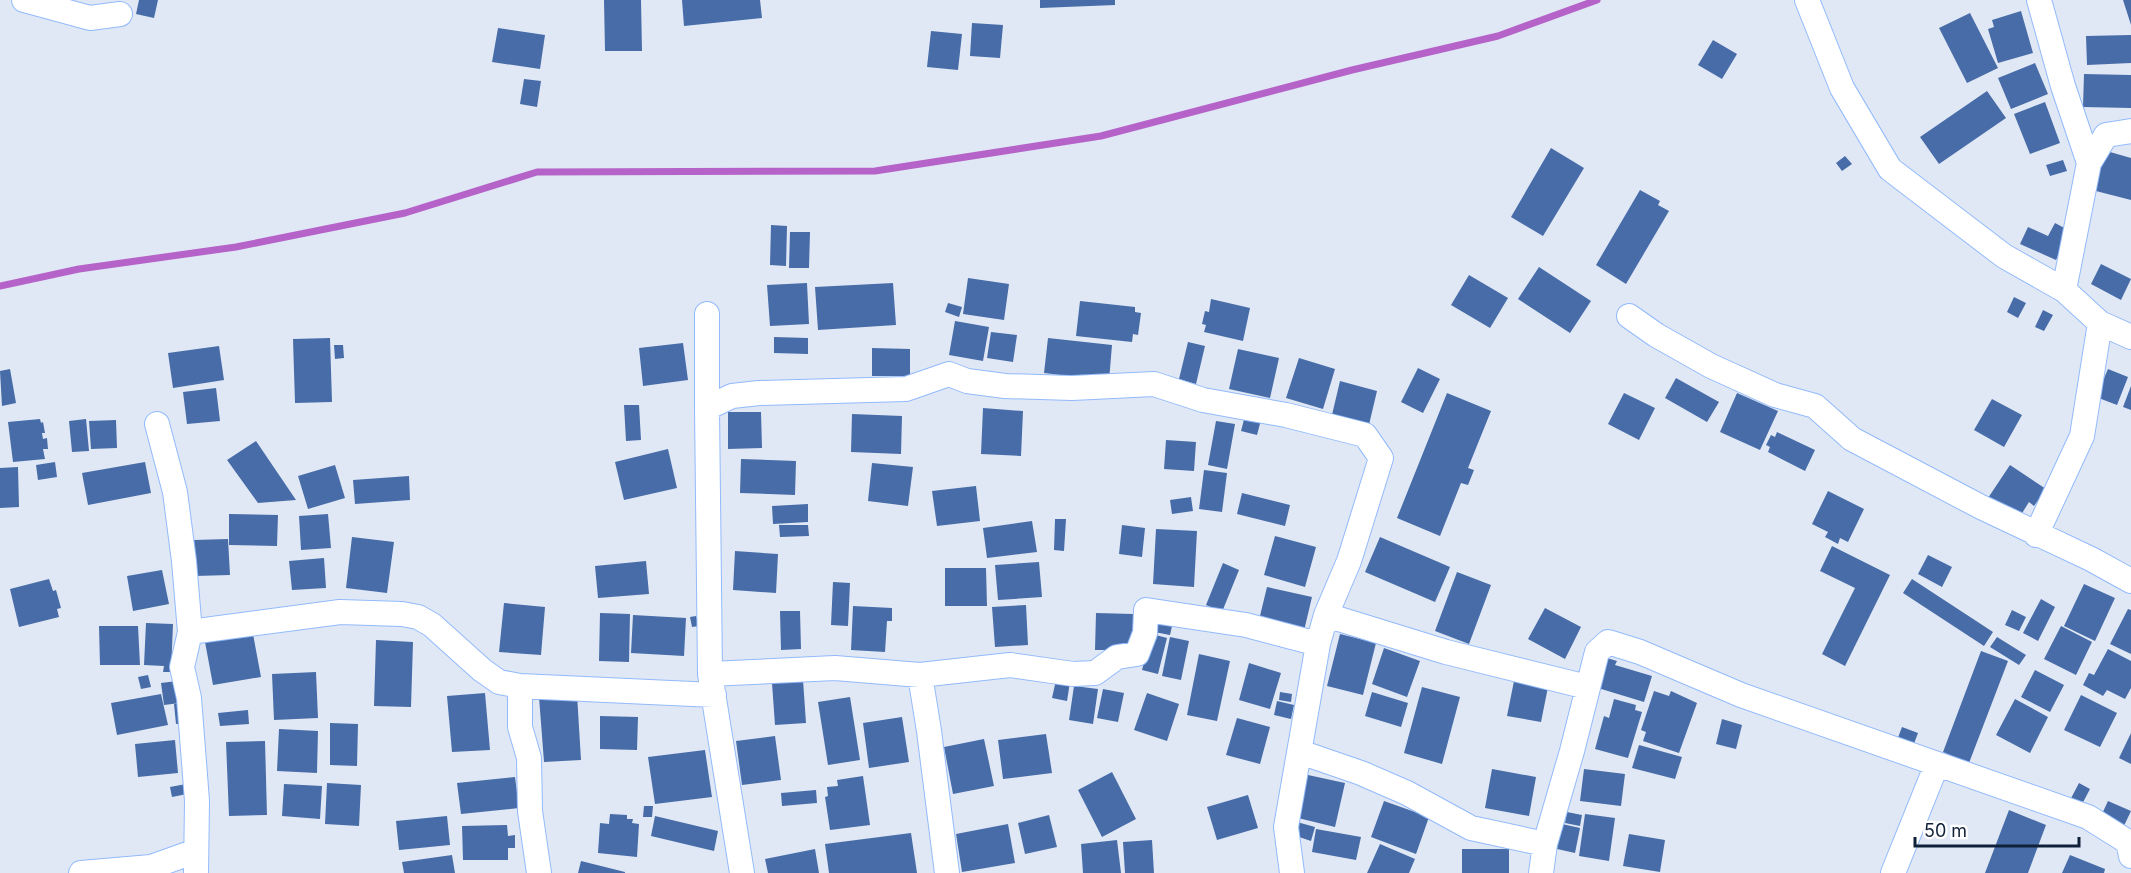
<svg xmlns="http://www.w3.org/2000/svg" width="2131" height="873" font-family="Inter,sans-serif">
<style>
.lines{fill:none;stroke-linecap:round;stroke-linejoin:round}
.stream{stroke:#b563c8;stroke-width:7}
.building{fill:#476ca7}
.minor-casing{stroke:#92bafb;stroke-width:26}
.minor{stroke:#fff;stroke-width:24}
</style>
<rect width="100%" height="100%" fill="#e0e8f6"/>
<g class="lines">
<path class="stream" d="M0 286 79 269 236 247 405 213 537 172 875 171 1101 136 1352 70 1498 36 1597 0"/>
</g>
<path class="building" d="M139 0H158L154 18 136 14Z
M604 0H641L642 51H605Z
M682 0H760L762 18 684 26Z
M1040 0H1115V5L1040 8Z
M2123 0H2131V25Z
M2021 11 2033 53 1998 63 1988 29 1994 27 1992 20Z
M1970 13 1998 68 1967 83 1939 28Z
M972 23 1003 25 1000 58 970 56Z
M498 28 545 35 540 69 492 62Z
M931 31 962 34 958 70 927 67Z
M2131 35V63L2087 65 2086 36Z
M1713 40 1737 54 1722 79 1698 65Z
M2035 63 2048 94 2011 109 1998 78Z
M2084 74 2131 75V108L2083 107Z
M524 79 541 81 537 107 520 104Z
M1987 91 2006 118 1939 164 1920 137Z
M2045 102 2060 143 2030 154 2014 114Z
M1551 148 1584 168 1543 236 1511 217Z
M2103 150 2131 158V200L2092 190Z
M1845 156 1852 164 1842 171 1836 163Z
M2063 160 2067 171 2050 176 2046 165Z
M1640 190 1660 201 1658 205 1669 211 1626 284 1596 265Z
M2055 223 2070 231 2056 260 2020 244 2028 227 2048 236Z
M771 225 787 226 786 266 770 265Z
M790 232H810L809 268H789Z
M2101 264 2131 279 2121 300 2091 284Z
M1539 267 1591 301 1570 333 1518 299Z
M1469 275 1508 298 1490 328 1451 305Z
M968 278 1009 284 1004 320 963 314Z
M807 283 809 324 770 326 767 285Z
M893 283 896 325 818 330 815 287Z
M2014 297 2026 303 2018 318 2007 312Z
M1211 299 1250 308 1243 341 1204 332 1206 325 1202 324 1205 311 1209 312Z
M1080 301 1135 307V312L1141 313 1138 335 1133 334 1132 342 1076 336Z
M948 303 962 307 959 317 945 312Z
M2043 310 2053 315 2044 331 2035 327Z
M955 321 989 327 983 361 949 355Z
M991 332 1017 335 1013 362 987 358Z
M774 337 808 338V354L774 353Z
M330 338 332 402 295 403 293 339Z
M1048 338 1112 345 1109 381 1044 373Z
M1188 342 1205 346 1196 384 1179 379Z
M683 343 688 380 643 386 639 348Z
M334 345H343L344 358 335 359Z
M219 346 224 380 173 388 168 353Z
M872 348 910 349V376H872Z
M1238 349 1279 358 1270 398 1229 389Z
M1299 358 1335 369 1323 409 1286 398Z
M1418 368 1440 379 1423 413 1401 402Z
M10 369 16 403 2 406 0 371Z
M2108 369 2128 377 2117 405 2096 397Z
M1676 378 1719 402 1707 422 1665 398Z
M1340 381 1377 391 1368 429 1331 419Z
M2131 386V410L2123 407Z
M216 388 220 421 187 424 183 392Z
M1447 393 1491 411 1468 468 1474 470 1468 485 1461 483 1440 536 1397 518Z
M1624 393 1655 408 1639 440 1608 424Z
M1737 393 1778 411 1760 450 1720 432Z
M1992 399 2022 415 2004 447 1974 430Z
M624 405H639L641 440 626 441Z
M983 408 1023 411 1021 456 981 454Z
M728 412H761L762 448 728 449Z
M1246 412 1262 416 1257 435 1241 431Z
M852 414 902 416 901 454 851 452Z
M40 419 41 423 43 422 45 433H42L43 439 47 438 48 449H43L45 459 13 462 8 422Z
M86 419 89 451 72 452 69 421Z
M116 420 117 448 91 449 89 421Z
M1216 421 1235 424 1227 469 1208 465Z
M1777 432 1815 450 1805 471 1768 452 1770 447 1766 445 1771 435 1775 437Z
M1166 440 1196 442 1194 471 1164 469Z
M256 441 296 500 258 503 227 460Z
M668 449 677 488 624 500 615 462Z
M741 459 796 461 795 495 740 493Z
M55 462 57 477 38 480 36 465Z
M145 462 151 493 88 505 82 473Z
M872 463 913 467 908 506 868 501Z
M335 465 345 498 308 509 298 476Z
M2010 465 2046 489 2034 506 2029 502 2019 518 1988 498Z
M18 467 19 507 0 508V468Z
M1204 470 1227 473 1222 512 1199 509Z
M409 476 410 500 355 504 353 480Z
M976 486 980 521 937 526 932 491Z
M1828 491 1864 509 1848 542 1840 538 1838 544 1825 537 1828 532 1812 524Z
M1242 493 1290 505 1285 526 1237 514Z
M1191 497 1193 511 1172 514 1170 500Z
M808 504V522L773 524 772 506Z
M229 514 278 515 277 546 229 545Z
M328 514 331 548 301 550 299 516Z
M1055 519H1066L1064 551 1054 550Z
M1032 521 1037 552 987 558 983 528Z
M779 525H808L809 536 780 537Z
M1122 525 1145 528 1142 557 1119 554Z
M1156 529 1197 531 1194 587 1153 584Z
M1275 536 1316 547 1305 587 1264 575Z
M352 537 394 542 387 593 346 588Z
M1380 537 1450 567 1435 602 1365 572Z
M228 539 230 575 195 576 194 540Z
M1832 546 1890 575 1845 666 1822 654 1855 588 1820 571Z
M735 551 778 554 776 593 733 590Z
M1928 555 1952 567 1942 587 1918 574Z
M324 558 326 588 292 590 289 561Z
M646 561 649 594 598 598 595 566Z
M1039 562 1042 597 998 600 995 565Z
M1223 563 1239 570 1222 612 1206 605Z
M945 568H986L987 606H945Z
M162 570 169 604 133 611 127 576Z
M1457 572 1491 585 1469 644 1435 631Z
M49 579 53 591 56 590 61 608 57 609 59 617 19 627 10 589Z
M1912 579 1993 632 1984 646 1903 593Z
M833 582 850 583 848 626 831 625Z
M2084 584 2115 598 2095 641 2064 626Z
M1267 587 1312 597 1303 635 1258 624Z
M2041 599 2055 607 2038 641 2023 633Z
M504 603 545 607 541 655 499 652Z
M1026 605 1028 645 995 647 992 607Z
M853 606 892 608V621H887L885 652 851 650Z
M1545 608 1581 627 1565 659 1528 639Z
M2128 609 2131 610V654L2110 644Z
M2012 610 2026 617 2019 631 2005 625Z
M780 611H800L801 649 781 650Z
M600 613 630 614 629 662 599 661Z
M1096 613 1133 614V650H1095Z
M633 615 686 618 684 656 631 653Z
M696 616 699 626 692 627 690 617Z
M1152 618 1173 622 1170 635 1149 631Z
M146 623 173 624 171 672H163L164 666 144 665Z
M99 626H138L140 665H100Z
M2061 626 2092 642 2076 675 2044 659Z
M253 634 261 677 213 685 205 642Z
M1152 634 1167 638 1158 674 1142 670Z
M1340 634 1376 643 1363 695 1327 686Z
M1170 637 1189 641 1181 680 1162 676Z
M1997 637 2026 655 2019 665 1990 647Z
M376 640 413 642 411 707 374 706Z
M1384 648 1420 661 1407 697 1372 684Z
M2108 649 2131 661V688L2125 699 2107 690 2103 696 2083 685 2089 673 2094 675Z
M1981 651 2008 661 1969 763 1943 752Z
M1199 654 1230 661 1217 721 1187 715Z
M1607 658 1617 661 1615 665 1652 676 1644 702 1598 688Z
M1249 663 1281 673 1270 709 1239 700Z
M2035 670 2064 685 2050 712 2021 697Z
M316 672 318 718 274 720 272 674Z
M148 675 151 687 141 689 138 677Z
M803 680 806 723 775 725 772 683Z
M1056 680 1070 682 1067 701 1052 698Z
M177 681 180 703 164 705 161 683Z
M1514 681 1548 687 1541 722 1507 716Z
M1074 686 1098 689 1093 724 1069 720Z
M1422 687 1460 697 1442 764 1404 753Z
M1103 689 1124 693 1118 722 1097 718Z
M1654 691 1669 696 1671 691 1697 703 1679 753 1643 741 1646 732 1641 730Z
M1280 692 1292 694 1291 702 1279 700Z
M1372 692 1408 703 1401 727 1365 716Z
M485 693 490 750 452 752 447 696Z
M1147 693 1179 704 1167 741 1134 730Z
M161 694 168 725 117 735 111 703Z
M577 694 581 760 544 762 539 697Z
M2081 695 2117 713 2100 747 2064 730Z
M850 697 860 760 828 765 818 702Z
M1614 699 1636 705 1635 710 1642 712 1628 758 1595 749 1604 716 1609 718Z
M2015 699 2048 717 2030 753 1996 735Z
M1277 701 1294 705 1291 719 1274 715Z
M184 703 186 723 176 724 174 704Z
M248 710 249 724 220 726 218 713Z
M600 716 638 717 637 750 600 749Z
M902 717 909 762 869 768 863 723Z
M1237 718 1270 727 1260 764 1226 755Z
M1722 719 1742 725 1736 749 1716 744Z
M330 723 358 724 357 766 330 765Z
M1902 727 1918 733 1912 749 1896 743Z
M279 729 318 731 317 773 277 771Z
M2131 733V764L2119 758Z
M1046 734 1052 773 1003 779 998 740Z
M775 736 781 780 742 785 736 741Z
M984 739 994 786 953 794 944 747Z
M175 740 178 773 138 777 135 744Z
M265 741 267 815 229 816 226 742Z
M1639 745 1682 757 1675 779 1632 768Z
M705 750 712 797 655 804 648 757Z
M1492 769 1536 777 1529 816 1485 808Z
M1584 769 1625 774 1621 806 1580 801Z
M1112 772 1136 819 1102 837 1078 790Z
M1308 775 1345 783 1335 827 1298 818Z
M863 776 870 825 830 830 825 797 828 796 827 787 838 786 837 780Z
M515 777 519 808 461 814 457 783Z
M327 783 361 785 359 826 325 824Z
M2079 783 2090 789 2079 810 2068 804Z
M186 784 187 794 172 797 170 787Z
M284 784 322 786 320 819 282 816Z
M816 790 817 803 782 806 781 793Z
M1248 795 1258 828 1217 840 1207 807Z
M1384 801 1429 817 1416 854 1371 837Z
M2108 801 2131 811 2122 830 2102 814Z
M644 806H653L652 817H643Z
M2009 810 2046 825 2028 873H1985Z
M1567 812 1582 815 1580 826 1565 823Z
M610 814 627 815V819H633L632 823 639 824 637 857 598 853 600 823 609 824Z
M1585 814 1615 818 1609 861 1579 856Z
M1049 815 1057 847 1025 854 1018 823Z
M447 816 450 845 399 850 396 821Z
M655 816 718 831 714 851 651 836Z
M1297 822 1315 827 1311 841 1293 835Z
M1008 824 1015 863 962 872 956 834Z
M1562 824 1580 828 1575 853 1557 849Z
M507 825 508 836 515 835V848H508V860H463L462 826Z
M1316 829 1361 837 1356 860 1312 852Z
M911 833 917 873H829L825 844Z
M1629 834 1665 840 1660 872 1623 866Z
M1117 840 1121 873H1083L1081 844Z
M1152 840 1154 873H1125L1123 842Z
M1380 844 1415 859 1409 873H1367Z
M815 849 819 873H768L765 859Z
M1462 849H1509V873H1462Z
M452 855 455 873H404L402 862Z
M2070 855 2105 869 2104 873H2062Z
M581 861 625 872V873H578Z"/>
<g class="lines">
<defs>
<path id="minor" d="M24 0 90 18 120 14
M1807 0 1842 88 1890 169 2004 256 2064 290 2100 323 2131 337
M2039 0 2063 86 2089 163
M2064 290 2089 163 2106 135 2131 131
M707 314V408L710 674 742 873
M1629 316 1656 335 1711 366 1775 395 1815 406 1852 439 1981 507 2091 559 2131 581
M707 408 732 396 759 393 906 389 949 374 967 381 1005 386 1072 388 1154 384 1203 400 1286 415 1365 435 1381 458 1349 561 1326 615 1318 644 1286 827 1292 873
M157 424 175 492 184 561 190 632 182 667 189 698 197 801 196 873
M2036 535 2082 436 2100 323
M1326 615 1446 652 1587 687
M190 632 340 612 402 614 418 617 432 625 482 670 499 682 520 686 714 695
M710 674 835 668 920 675 1010 665 1073 674 1095 673 1117 657 1137 654 1145 633 1146 610 1246 625 1318 644
M920 675 929 731 947 873
M520 686V727L529 758 530 811 539 873
M1300 752 1361 773 1407 793 1471 828 1545 844
M81 873 151 867 196 851
M1541 873 1545 844 1572 751 1597 652 1608 642 1640 652 1741 695 2088 817 2128 842 2131 856
M1893 873 1937 764"/>
</defs>
<use href="#minor" class="minor-casing"/>
<use href="#minor" class="minor"/>
</g>
<path d="M1915 837v9h164v-9" fill="none" stroke="#112139" stroke-width="3"/>
<text x="1924" y="837" font-size="18" fill="#112139" stroke="#ffffff" stroke-width="4.5" paint-order="stroke">50 m</text>
</svg>
